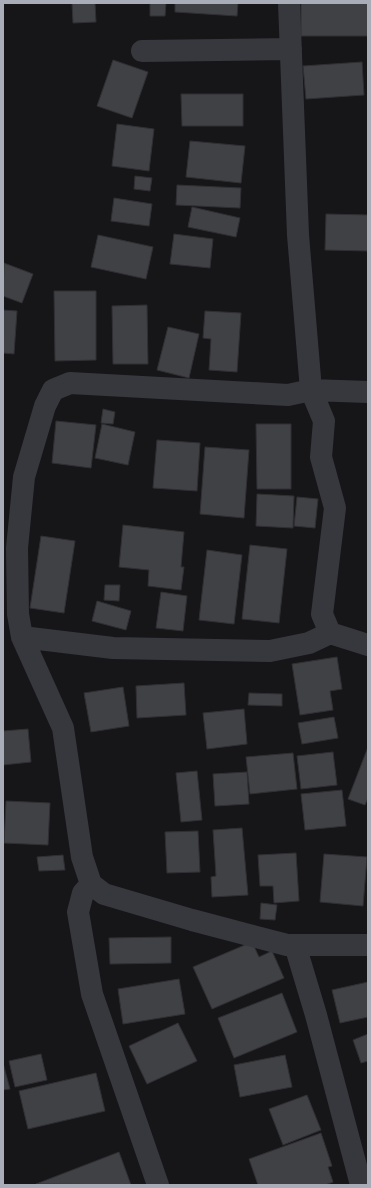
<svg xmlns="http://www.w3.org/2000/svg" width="371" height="1188" font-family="'Space Grotesk',sans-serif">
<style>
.building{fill:#404145;stroke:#303034}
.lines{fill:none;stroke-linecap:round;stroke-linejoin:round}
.minor{stroke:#37383d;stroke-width:22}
</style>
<rect width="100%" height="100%" fill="#161618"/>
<path class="building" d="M72 3H95L96 22 73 23Z
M150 3H166L165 16H150Z
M175 3H238L237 16 175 12Z
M301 3H368V36H301Z
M113 60 148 72 132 118 97 106Z
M362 62 364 95 306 99 303 66Z
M181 94H243V126H182Z
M117 124 154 129 149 171 112 166Z
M190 141 245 146 241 183 186 177Z
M135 176 152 178 150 191 134 189Z
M177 185 241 188 240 208 176 205Z
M114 198 152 204 149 226 111 221Z
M192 207 240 218 236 237 188 227Z
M326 214 368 215V251L325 250Z
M174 234 213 239 210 268 170 264Z
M98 235 153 247 146 279 91 267Z
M4 263 33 274 22 303 3 296Z
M54 291H96V360L55 361Z
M147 305 148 364H113L112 306Z
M3 310 17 311 14 354 3 353Z
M205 311 241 313 237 372 209 370 211 339 203 338Z
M168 327 199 334 189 378 157 370Z
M103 409 115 412 113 424 101 423Z
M56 421 96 425 91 468 52 463Z
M102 424 135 432 128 465 95 458Z
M256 424H291V489H257Z
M157 440 200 443 197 491 153 488Z
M205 447 249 450 244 518 200 514Z
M257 494 294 496 293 528 256 526Z
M297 497 318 499 315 528 294 526Z
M123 525 184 532 181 567H184L181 590 148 586 149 570 119 567Z
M41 536 75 541 64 613 30 608Z
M250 545 287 549 279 623 242 619Z
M207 550 242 555 234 624 199 620Z
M105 585H120L119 601 104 600Z
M161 592 187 596 183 631 156 628Z
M97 601 131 611 126 630 92 621Z
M337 657 342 689 330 691 333 710 300 715 292 664Z
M184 683 186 715 137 718 136 686Z
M123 687 129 726 91 732 84 693Z
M249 693 282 694V706L248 705Z
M244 709 247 744 207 749 203 713Z
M334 717 338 738 302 744 298 723Z
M28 729 31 762 3 765V731Z
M368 747V798L365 805 348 799Z
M333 752 337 785 301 789 297 756Z
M293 753 297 789 250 794 246 757Z
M197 771 202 820 181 822 176 773Z
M247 772 249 804 215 806 213 774Z
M342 790 346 826 305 830 301 794Z
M6 801 50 803 48 845 4 843Z
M242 828 248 895 212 897 211 877 216 876 213 830Z
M198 831 200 872 167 873 165 832Z
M296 853 299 901 274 903 273 886H260L258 855Z
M324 854 367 857 363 906 320 902Z
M63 855 65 870 39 871 37 857Z
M261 903 277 905 275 920 260 919Z
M171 937V963L110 964 109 938Z
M252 942 259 957 272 951 284 978 212 1009 193 967Z
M179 979 185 1014 123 1024 118 989Z
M368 982V1017L340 1023 332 990Z
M282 993 297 1032 234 1058 218 1018Z
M178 1023 197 1061 147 1084 129 1046Z
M368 1034V1061L361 1063 353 1040Z
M41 1054 47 1080 15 1087 9 1061Z
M285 1055 292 1087 240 1097 234 1065Z
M3 1063 10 1089 3 1090Z
M96 1073 105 1111 28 1129 19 1091Z
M307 1095 321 1130 283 1145 269 1109Z
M321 1133 332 1166 328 1167 333 1182 325 1185H258L249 1159Z
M119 1152 131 1185 36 1184Z"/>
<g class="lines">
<path class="minor" d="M289 3 298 235 311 390 324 421 321 457 335 508 322 614 330 633 368 645
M142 51 291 49
M368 392 311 390 288 395 70 383 53 390 45 406 24 477 17 548 18 614 22 637 63 728 82 857 91 884 104 894 192 920 287 945H368
M22 637 113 648 270 651 309 643 330 633
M91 884 83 893 78 912 92 994 158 1185
M295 945 316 1015 361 1185"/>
</g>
<rect width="371" height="1188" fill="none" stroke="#a8adb8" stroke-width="8"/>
</svg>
